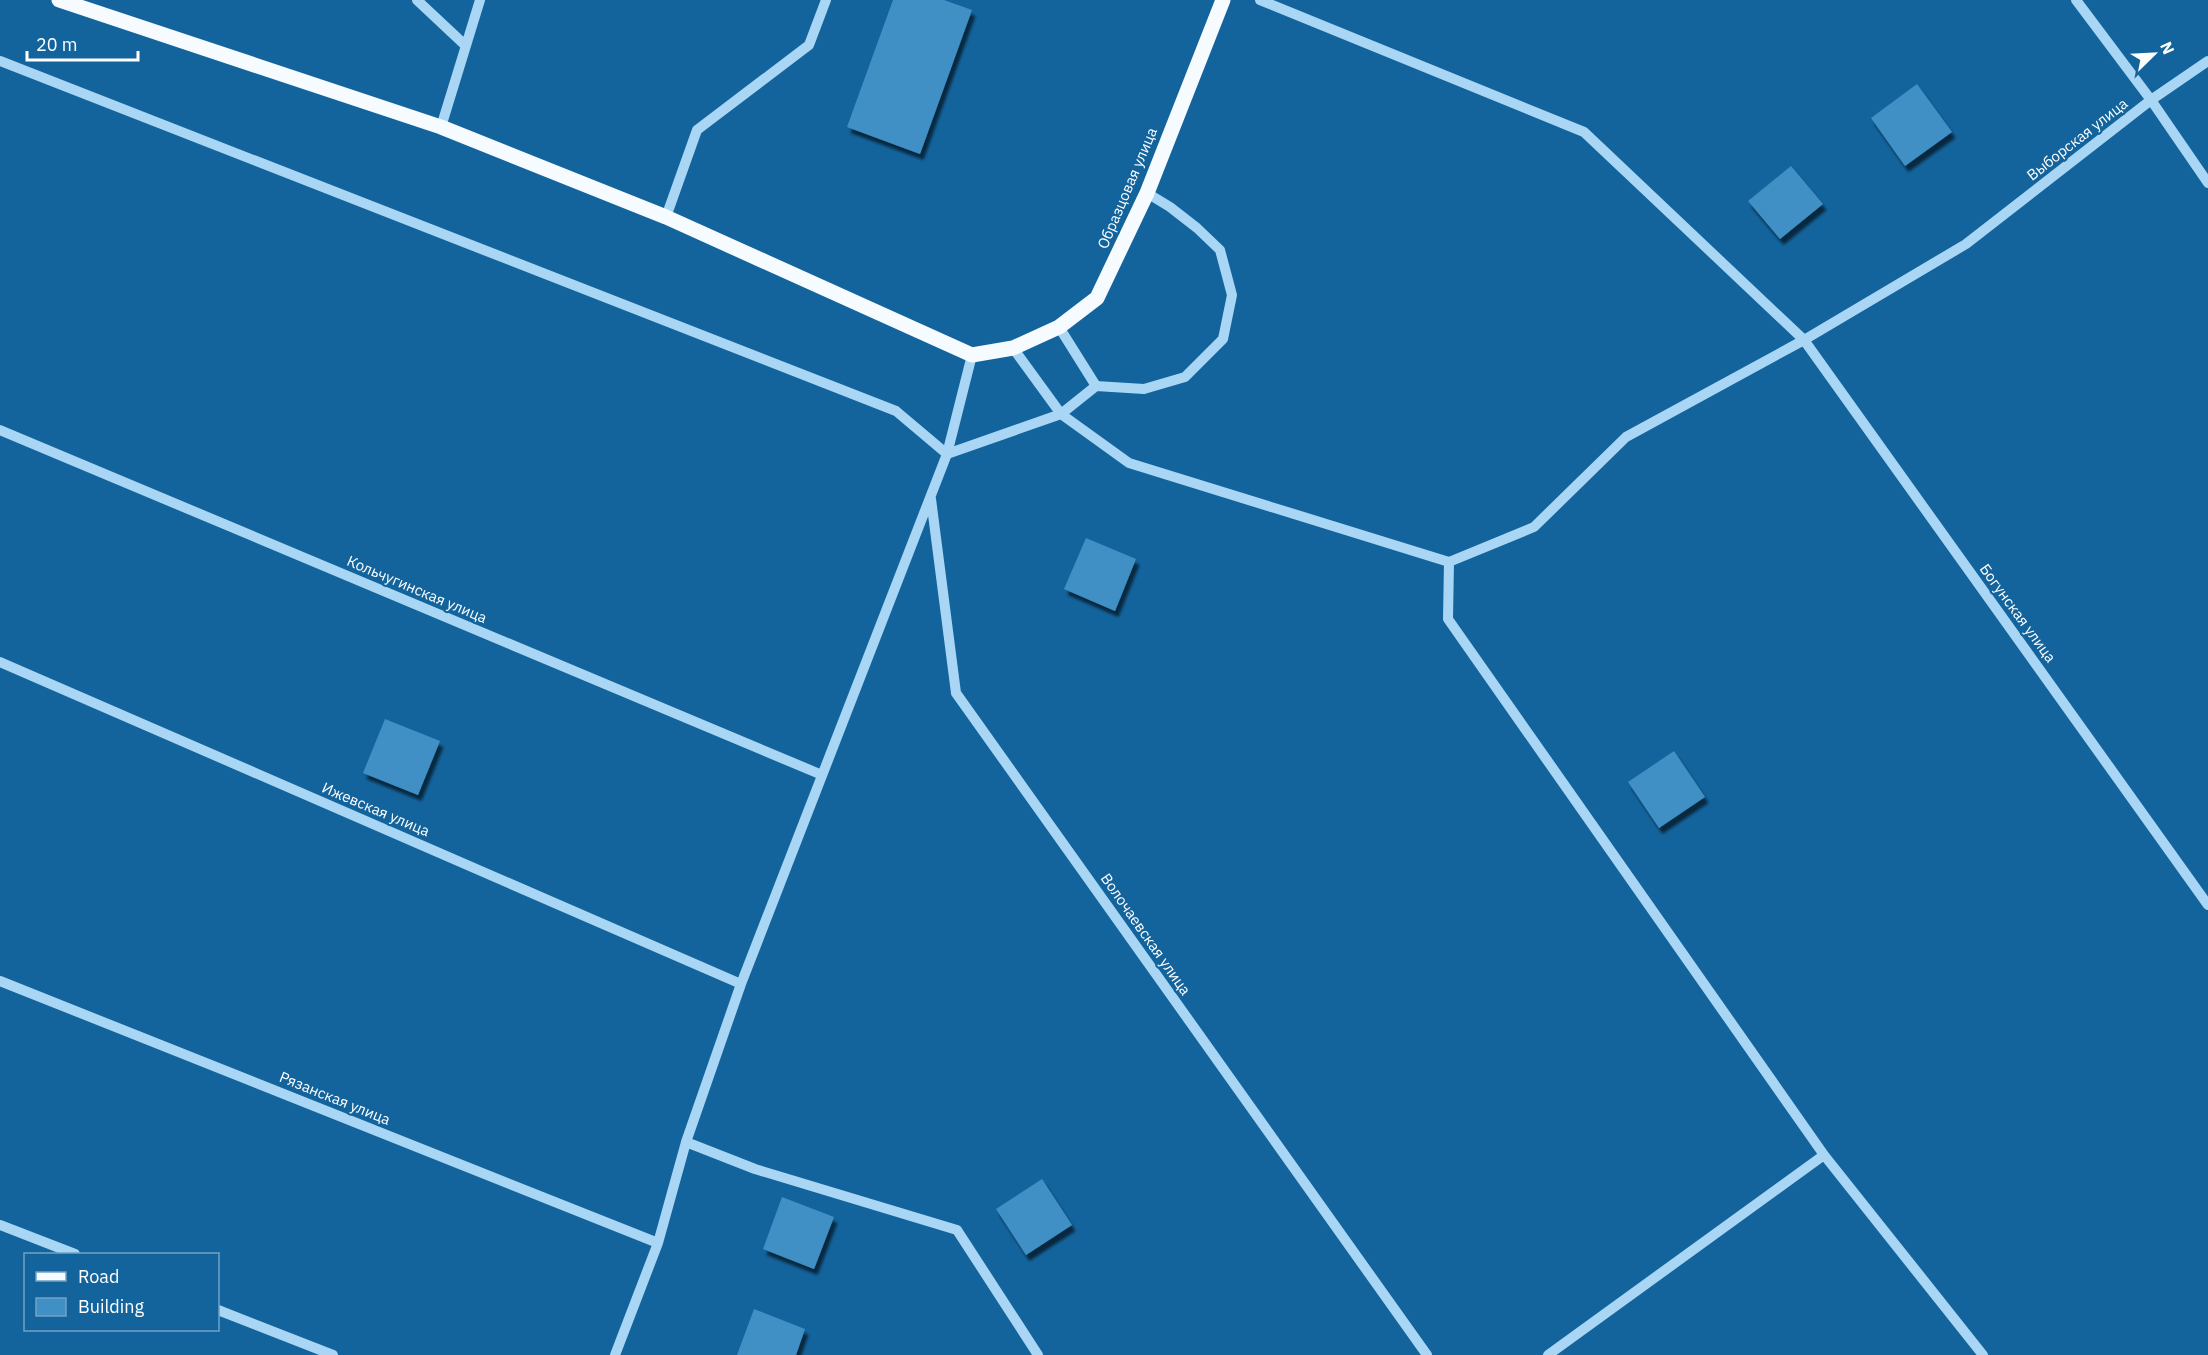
<svg xmlns="http://www.w3.org/2000/svg" width="2208" height="1355" font-family="'IBM Plex Sans',sans-serif">
<style>
.building{fill:#408fc5;filter:url(#shadow)}
.lines{fill:none;stroke-linecap:round;stroke-linejoin:round}
.minor{stroke:#a9d6f4;stroke-width:10}
.major{stroke:#f6fbff;stroke-width:15}
.labels{text-anchor:middle;dominant-baseline:central;stroke-width:4.5;stroke-linejoin:round;paint-order:stroke}
.street-label{font-size:15px;fill:#fff;stroke:#13649d}
</style>
<defs>
<filter id="shadow"><feDropShadow dx="3.5" dy="6" stdDeviation="1.5" flood-color="#0009"/></filter>
</defs>
<rect width="100%" height="100%" fill="#13649d"/>
<path class="building" d="M893 0H944L972 10 920 154 847 127Z
M1917 84 1952 132 1905 166 1871 118Z
M1791 166 1823 204 1780 239 1748 201Z
M1086 538 1136 559 1115 611 1064 589Z
M385 719 440 741 418 795 363 773Z
M1674 751 1705 797 1659 828 1628 782Z
M1042 1179 1072 1225 1026 1255 996 1209Z
M782 1197 834 1217 814 1269 763 1249Z
M754 1309 805 1329 796 1355H737Z"/>
<g class="lines">
<path class="minor" d="M417 0 466 46
M1260 0 1584 132 1804 340 2208 905
M2076 0 2151 100 2208 183
M0 61 896 411 947 454 1061 414 1096 386
M441 127 480 0
M666 217 697 130 809 45 826 0
M1059 327 1096 386 1144 389 1185 377 1223 339 1232 295 1220 250 1197 228 1170 207 1147 193
M1013 348 1061 414 1129 463 1449 562 1534 527 1626 437 1804 340 1966 244 2151 100 2208 61
M0 430 822 775
M931 499 956 693 1427 1355
M1449 562 1448 619 1824 1155 1983 1355
M0 662 741 984
M0 981 658 1243
M686 1142 755 1169 957 1230 1038 1355
M0 1225 75 1254
M218 1310 333 1355
M615 1355 658 1243 686 1142 741 984 947 454 972 355
M1548 1355 1824 1155"/>
<path class="major" d="M59 0 441 127 666 217 972 355 1013 348 1059 327 1097 298 1147 193 1223 0"/>
</g>
<g class="labels">
<g class="street-label">
<text transform="translate(2077 139) rotate(-38)">Выборская улица</text>
<text transform="translate(1127 188) rotate(-67)">Образцовая улица</text>
<text transform="translate(417 589) rotate(23)">Кольчугинская улица</text>
<text transform="translate(2018 613) rotate(54)">Богунская улица</text>
<text transform="translate(376 809) rotate(23)">Ижевская улица</text>
<text transform="translate(1146 934) rotate(55)">Волочаевская улица</text>
<text transform="translate(335 1098) rotate(22)">Рязанская улица</text>
</g>
</g>
<rect x="24" y="1253" width="195" height="78" fill="#13649d" stroke="#71a2c4" stroke-width="1.5"/>
<rect x="36" y="1272" width="30" height="9" fill="#f6fbff" stroke="#71a2c4" stroke-width="1.5"/>
<text x="78" y="1283" font-size="18" fill="#ffffff">Road</text>
<rect x="36" y="1298" width="30" height="18" fill="#408fc5" stroke="#71a2c4" stroke-width="1.5"/>
<text x="78" y="1313" font-size="18" fill="#ffffff">Building</text>
<g transform="translate(2154 54) rotate(66)" stroke="#13649d" stroke-width="4.5" paint-order="stroke">
<path d="M0-4.5L10 22L0 15L-10 22Z" fill="#ffffff"/>
<text y="-9" font-size="16" font-weight="bold" text-anchor="middle" fill="#ffffff">N</text>
</g>
<path d="M27 51v9h111v-9" fill="none" stroke="#ffffff" stroke-width="3"/>
<text x="36" y="51" font-size="18" fill="#ffffff" stroke="#13649d" stroke-width="4.5" paint-order="stroke">20 m</text>
</svg>
